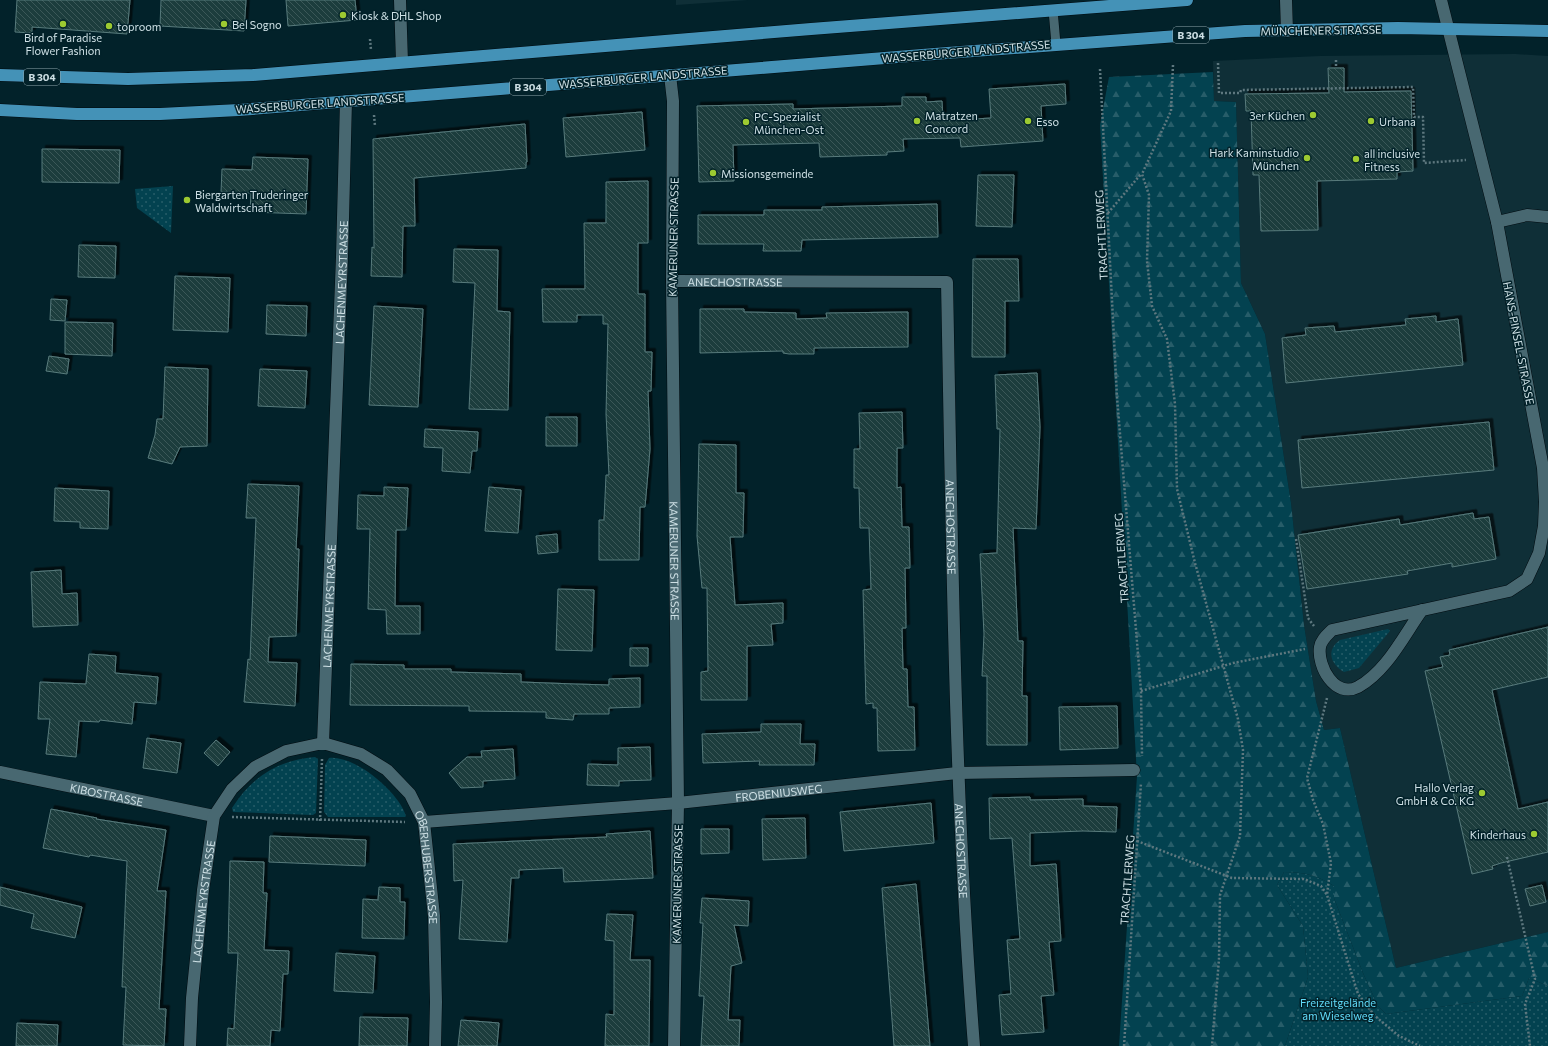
<svg xmlns="http://www.w3.org/2000/svg" width="1548" height="1046" font-family="Commissioner,sans-serif">
<style>
.built{fill:#0f2f37}
.grass{fill:url(#grass-dots)}
.forest{fill:url(#forest-firs)}
.building{fill:url(#building-back-hatch);stroke:#587b7c;filter:url(#shadow)}
.lines{fill:none;stroke-linecap:round;stroke-linejoin:round}
.lane-casing{stroke:#000b10;stroke-width:10}
.street-casing{stroke:#000b10;stroke-width:13}
.primary-casing{stroke:#000b10;stroke-width:13}
.path{stroke:#5e787f;stroke-width:2.5;stroke-dasharray:2 2;stroke-linecap:butt}
.lane{stroke:#486871;stroke-width:9}
.street{stroke:#486871;stroke-width:12}
.primary{stroke:#4492b7;stroke-width:12}
.poi-dot{fill:#9dca31;stroke:#02222a;stroke-width:1.5}
.labels{text-anchor:middle;dominant-baseline:central;stroke-width:3;stroke-linejoin:round;paint-order:stroke}
.shield{fill:#02222a;stroke:#91a7ad;stroke-width:1}
.shield-label{font-size:10px;font-weight:bold;fill:#cee0e5}
.poi-label{font-size:11px;fill:#cee0e5;stroke:#02222a;text-anchor:start}
.street-label{font-size:11px;fill:#cee0e5;stroke:#02222a}
.park-label{font-size:11px;fill:#61daf8;stroke:#02222a}
</style>
<defs>
<pattern id="grass-dots" width="8" height="8" patternUnits="userSpaceOnUse"><rect width="8" height="8" fill="#034250"/><path d="M2 2h.1M6 6h.1" fill="none" stroke="#275d69" stroke-width="1.8" stroke-linecap="round"/></pattern>
<pattern id="forest-firs" width="22" height="20" patternUnits="userSpaceOnUse"><rect width="22" height="20" fill="#034250"/><path d="M5 1l3.5 6h-7zM16 11l3.5 6h-7z" fill="#275d69"/></pattern>
<pattern id="building-back-hatch" width="6" height="6" patternUnits="userSpaceOnUse"><rect width="6" height="6" fill="#1a3c3d"/><path d="M-1 5l2 2M0 0l6 6M5-1l2 2" fill="none" stroke="#3a5859"/></pattern>
<filter id="shadow"><feDropShadow dx="3.5" dy="-3.5" stdDeviation="0" flood-color="#0009"/></filter>
</defs>
<rect width="100%" height="100%" fill="#02222a"/>
<path class="built" d="M676 0H748L676 5Z
M1515 54 1548 56V932L1396 968 1340 728 1324 730 1316 701 1304 625 1291 503 1265 334 1241 283 1236 102 1214 101 1213 61 1320 56Z"/>
<path class="grass" d="M173 186 171 233 137 208 135 189Z
M1388 629 1390 631 1359 668 1344 672C1330 664 1326 650 1340 640Z
M315 757 318 759 316 813 313 815 233 812 232 808C252 777 278 760 315 757Z
M329 758C355 755 399 792 406 816L405 817H328L324 812 325 765Z
M1284 872C1304 872 1317 875 1334 886V898L1363 973 1378 1006 1386 1014 1522 996 1529 978 1548 986V1046H1285L1308 977 1303 926 1277 885Z"/>
<path class="forest" d="M1213 72 1214 101 1236 102 1241 283 1265 334 1291 503 1304 625 1316 701 1324 730 1340 728 1396 968 1548 932V986L1529 978 1522 996 1386 1014 1378 1006 1363 973 1334 898V886C1317 875 1304 872 1284 872L1277 885 1303 926 1308 977 1285 1046H1119L1137 776 1100 125 1109 77Z"/>
<path class="building" d="M17 0H130L127 34 32 27V33L15 32Z
M161 0H246L244 31 160 26Z
M286 0H355L357 20 288 26Z
M1328 68H1344V92L1411 91 1413 171 1397 172V179L1317 181 1318 230 1261 231 1259 175H1253L1251 111H1246L1245 94 1329 93Z
M1065 84 1066 104 1041 106 1043 141 961 147 960 138 903 139 904 151 887 152V155L820 157 819 143 733 145 734 181 699 182 697 106 793 104V109L902 106V97H926V102L942 101 943 121 991 118 989 89Z
M642 112 645 150 566 157 563 118Z
M525 124 527 162H526V168L414 178 415 226H403L402 277 371 276 372 247 374 248 373 139Z
M42 149 120 150 119 183 42 182Z
M253 157 308 159 306 214 250 212 251 193 221 192 222 169 252 170Z
M978 175H1014L1012 227 976 226Z
M648 181V243H638V294H645V352H652L651 391H648L650 449 645 507H640L639 560H599V520H604L606 475H609L606 414 608 324H603V315H577V322H543L542 289H585L584 223H606V182Z
M937 204 938 237 802 240 801 251H763L764 244H698V215H764V210H822V207Z
M79 245 116 246 115 278 78 277Z
M454 249 498 250 497 311 510 312 508 410 469 409 475 283 453 282Z
M973 259H1018L1019 301H1005V357H972Z
M175 276 230 278 228 332 173 330Z
M51 299 67 300 65 321 50 320Z
M267 305 307 306 306 336 266 334Z
M374 306 423 309 418 407 369 405Z
M700 309H744V312L796 313V319L827 318 826 313 908 312V347L814 348V354H789L783 353V351L700 353Z
M1436 316V322L1458 319 1463 365 1286 383 1282 338 1306 335 1305 328 1334 326 1335 332 1406 325 1405 319Z
M65 322 113 323 112 356 65 354Z
M49 356 69 359 67 374 46 371Z
M165 367 208 369 207 446 180 447 172 464 148 458 155 435 157 419H163Z
M260 369 307 371 305 408 258 406Z
M1037 373 1040 427 1036 529 1013 528 1018 641H1023L1022 696H1027V745H987V676H982L984 634 980 554 997 553 1000 429H997L995 375Z
M902 412 903 448H897V488L901 487 902 527H909L910 568H905L906 628H902L903 669H907L908 707H914L915 750 878 751 877 708H873V703L866 704 863 590 871 589 869 528H860L859 488H854V449H860L859 413Z
M546 417H577V446H546Z
M1489 422 1494 470 1302 488 1298 440Z
M425 429 478 432 477 451H472L470 473 442 471 443 448 424 447Z
M699 444 736 445V493H744L743 537H730L735 605 783 603V623L771 624 773 645 747 646V700H701V672L708 671 707 588H702L697 536Z
M248 484 299 486 296 549H299L296 636 269 637 268 662 297 663 295 706 244 702 248 659 250 660 256 518H246Z
M384 487 408 488 406 530H396L395 606H420V634H387L386 610 368 609 370 529H357L358 495 384 496Z
M489 487 521 490 518 533 485 531Z
M55 488 109 491 108 529 80 528V522L54 521Z
M1473 513 1474 519 1489 517 1496 559 1452 567V563L1407 571 1408 574 1307 589 1298 535 1399 519 1400 525Z
M557 534 558 552 538 554 536 536Z
M61 570 62 594 77 593 78 625 33 627 31 572Z
M558 589 594 590 592 651 556 650Z
M1548 627V677L1492 690 1518 809 1548 802V852L1501 863 1492 866 1493 869 1472 874 1425 671 1443 667 1440 657 1450 655 1449 650Z
M630 648H648V666H630Z
M89 654 116 656 115 673 158 677 156 704 134 702 132 724 100 720 99 722 79 721 76 757 46 754 50 719H38L40 682 86 684Z
M351 664 404 665V669H451V672L521 674V682L575 684 609 685V679L640 678V707L609 708V714H574L573 720 546 718V712L469 711V706L350 705Z
M1117 706 1118 748 1060 750 1059 707Z
M761 724H801L800 744H815L814 765H759L760 761 703 763 702 734 761 732Z
M147 738 181 743 177 773 143 768Z
M216 740 230 752 218 766 204 753Z
M650 747 651 780 619 781V786L587 785 588 764 618 765V748Z
M513 749 515 779 483 781V787L461 788 449 773 467 757H482L481 751Z
M1030 797V800L1083 799V806L1117 807 1116 832 1083 831 1030 833V866L1056 864 1061 941 1049 942 1054 995 1041 996 1044 1032 1002 1035 999 995 1011 994 1007 940 1020 939 1012 838 990 839 989 798Z
M931 803 934 843 844 851 840 812Z
M51 809 97 818 96 819 166 830 157 891H166L159 1009H166L164 1046 123 1045 126 987H122L127 861 90 855 89 857 43 848Z
M805 818 806 858 763 860 762 819Z
M701 829H729V853L701 854Z
M650 831 653 878 564 882 563 868 519 870V878H511L507 942 459 939 463 880 454 881 453 844 607 837 606 834Z
M270 836 366 840 365 866 269 862Z
M230 861 264 862 263 893H267L264 950 289 951 288 974H283L280 1031 271 1030 270 1046H227L228 1028 234 1029 238 953H228Z
M916 884 930 1046H894L882 888Z
M1542 885 1546 902 1530 906 1525 889Z
M0 887 82 907 75 938 31 928 34 914 0 905Z
M379 887 400 888V902H405L404 939 362 938 363 899 378 900Z
M702 898 749 901 748 926 734 925 742 963 731 966 728 1020H740L739 1046H701L704 996H699L703 923H700Z
M607 914 633 915 630 960H650L649 1046H605L606 1014 614 1015V941L605 940Z
M336 953 375 956 373 993 334 991Z
M360 1017 408 1018 407 1046H359Z
M461 1020 499 1023 497 1046H458Z
M17 1023 58 1025 57 1046H16Z"/>
<g class="lines">
<defs>
<path id="lane" d="M1053 10 1056 44"/>
<g id="street">
<path d="M400 0 402 62"/>
<path d="M1286 0 1287 31"/>
<path id="s1" d="M670 75 673 101 672 281 678 803 674 1046"/>
<path d="M1497 222 1527 215 1548 217"/>
<path id="s2" d="M672 281 947 282C952 537 954 792 974 1046"/>
<path d="M1422 610C1404 635 1387 671 1358 687 1335 699 1317 666 1320 647 1321 640 1327 635 1332 630L1509 591 1527 579 1539 553 1544 526 1545 502 1543 468 1497 222 1441 0"/>
<path id="s3" d="M323 743 342 257 346 101"/>
<path id="s4" d="M0 772 214 816"/>
<path id="s5" d="M424 822 678 803 957 773 1134 770"/>
<path id="s6" d="M190 1046 192 998 203 890 214 816 232 789 255 767 286 751 323 743 361 754 387 770 410 794 424 822 434 916 436 1002 435 1046"/>
</g>
<path id="primary" d="M0 75 128 79 253 75 811 29 1187 0
M0 110 77 114H160L239 110 947 53 1245 31 1398 28 1548 31"/>
</defs>
<use href="#lane" class="lane-casing"/>
<use href="#street" class="street-casing"/>
<use href="#primary" class="primary-casing"/>
<path class="path" d="M370 39 371 50
M1336 60V68
M1218 63 1219 93H1240L1241 90 1413 87 1414 117H1423L1424 163 1466 160
M1173 65 1171 111 1142 174 1149 195 1147 261 1152 306 1167 339 1175 404 1177 489 1195 563 1238 719 1243 750 1240 836 1220 895 1219 959 1212 1046
M1100 69 1117 397 1141 691 1142 756
M374 115 375 126
M1108 213 1141 174
M1296 539 1308 618 1314 626
M1141 691 1233 663 1305 649
M1327 698 1307 778 1313 800 1323 824 1331 863 1327 895
M232 817 405 822
M320 821 322 759
M1137 841 1232 878 1304 879 1321 886 1327 895 1358 994 1375 1016 1399 1036 1420 1046
M1507 857 1535 979 1525 1004 1530 1046
M1124 1046 1141 783"/>
<use href="#lane" class="lane"/>
<use href="#street" class="street"/>
<use href="#primary" class="primary"/>
</g>
<g class="poi-dot">
<circle cx="343" cy="15" r="4"/>
<circle cx="63" cy="24" r="4"/>
<circle cx="224" cy="24" r="4"/>
<circle cx="109" cy="26" r="4"/>
<circle cx="1313" cy="115" r="4"/>
<circle cx="917" cy="121" r="4"/>
<circle cx="1028" cy="121" r="4"/>
<circle cx="1371" cy="121" r="4"/>
<circle cx="746" cy="122" r="4"/>
<circle cx="1307" cy="158" r="4"/>
<circle cx="1356" cy="159" r="4"/>
<circle cx="713" cy="173" r="4"/>
<circle cx="187" cy="200" r="4"/>
<circle cx="1482" cy="793" r="4"/>
<circle cx="1534" cy="834" r="4"/>
</g>
<g class="labels">
<g class="shield">
<rect x="1173" y="27" width="36" height="16" rx="3"/>
<rect x="24" y="69" width="36" height="16" rx="3"/>
<rect x="510" y="79" width="36" height="16" rx="3"/>
</g>
<g class="shield-label">
<text x="1191" y="35">B 304</text>
<text x="42" y="77">B 304</text>
<text x="528" y="87">B 304</text>
</g>
<g class="poi-label">
<text x="351" y="15">Kiosk &amp; DHL Shop</text>
<text x="232" y="24">Bel Sogno</text>
<text x="117" y="26">toproom</text>
<text x="63" y="37" text-anchor="middle">Bird of Paradise<tspan x="63" dy="13">Flower Fashion</tspan></text>
<text x="925" y="115">Matratzen<tspan x="925" dy="13">Concord</tspan></text>
<text x="1305" y="115" text-anchor="end">3er Küchen</text>
<text x="754" y="116">PC-Spezialist<tspan x="754" dy="13">München-Ost</tspan></text>
<text x="1036" y="121">Esso</text>
<text x="1379" y="121">Urbana</text>
<text x="1299" y="152" text-anchor="end">Hark Kaminstudio<tspan x="1299" dy="13">München</tspan></text>
<text x="1364" y="153">all inclusive<tspan x="1364" dy="13">Fitness</tspan></text>
<text x="721" y="173">Missionsgemeinde</text>
<text x="195" y="194">Biergarten Truderinger<tspan x="195" dy="13">Waldwirtschaft</tspan></text>
<text x="1474" y="787" text-anchor="end">Hallo Verlag<tspan x="1474" dy="13">GmbH &amp; Co. KG</tspan></text>
<text x="1526" y="834" text-anchor="end">Kinderhaus</text>
</g>
<g class="street-label">
<text transform="translate(1321 30) rotate(-1)">MÜNCHENER STRASSE</text>
<text transform="translate(966 51) rotate(-5)">WASSERBURGER LANDSTRASSE</text>
<text transform="translate(643 77) rotate(-5)">WASSERBURGER LANDSTRASSE</text>
<text transform="translate(320 103) rotate(-4)">WASSERBURGER LANDSTRASSE</text>
<text transform="translate(1101 235) rotate(-93)">TRACHTLERWEG</text>
<text transform="translate(673 237) rotate(-89)">KAMERUNER STRASSE</text>
<text stroke="none"><textPath href="#s2" startOffset="63">ANECHOSTRASSE</textPath></text>
<text stroke="none"><textPath href="#s3" startOffset="461">LACHENMEYRSTRASSE</textPath></text>
<text transform="translate(1519 343) rotate(79)">HANS-PINSEL-STRASSE</text>
<text stroke="none"><textPath href="#s2" startOffset="520">ANECHOSTRASSE</textPath></text>
<text transform="translate(1121 558) rotate(-94)">TRACHTLERWEG</text>
<text stroke="none"><textPath href="#s1" startOffset="486">KAMERUNER STRASSE</textPath></text>
<text stroke="none"><textPath href="#s3" startOffset="137">LACHENMEYRSTRASSE</textPath></text>
<text stroke="none"><textPath href="#s5" startOffset="356">FROBENIUSWEG</textPath></text>
<text stroke="none"><textPath href="#s4" startOffset="109">KIBOSTRASSE</textPath></text>
<text stroke="none"><textPath href="#s2" startOffset="844">ANECHOSTRASSE</textPath></text>
<text stroke="none"><textPath href="#s6" startOffset="548">OBERHUBERSTRASSE</textPath></text>
<text transform="translate(1127 880) rotate(-86)">TRACHTLERWEG</text>
<text transform="translate(677 884) rotate(-89)">KAMERUNER STRASSE</text>
<text stroke="none"><textPath href="#s6" startOffset="145">LACHENMEYRSTRASSE</textPath></text>
</g>
<g class="park-label">
<text x="1338" y="1002">Freizeitgelände<tspan x="1338" dy="13">am Wieselweg</tspan></text>
</g>
</g>
</svg>
